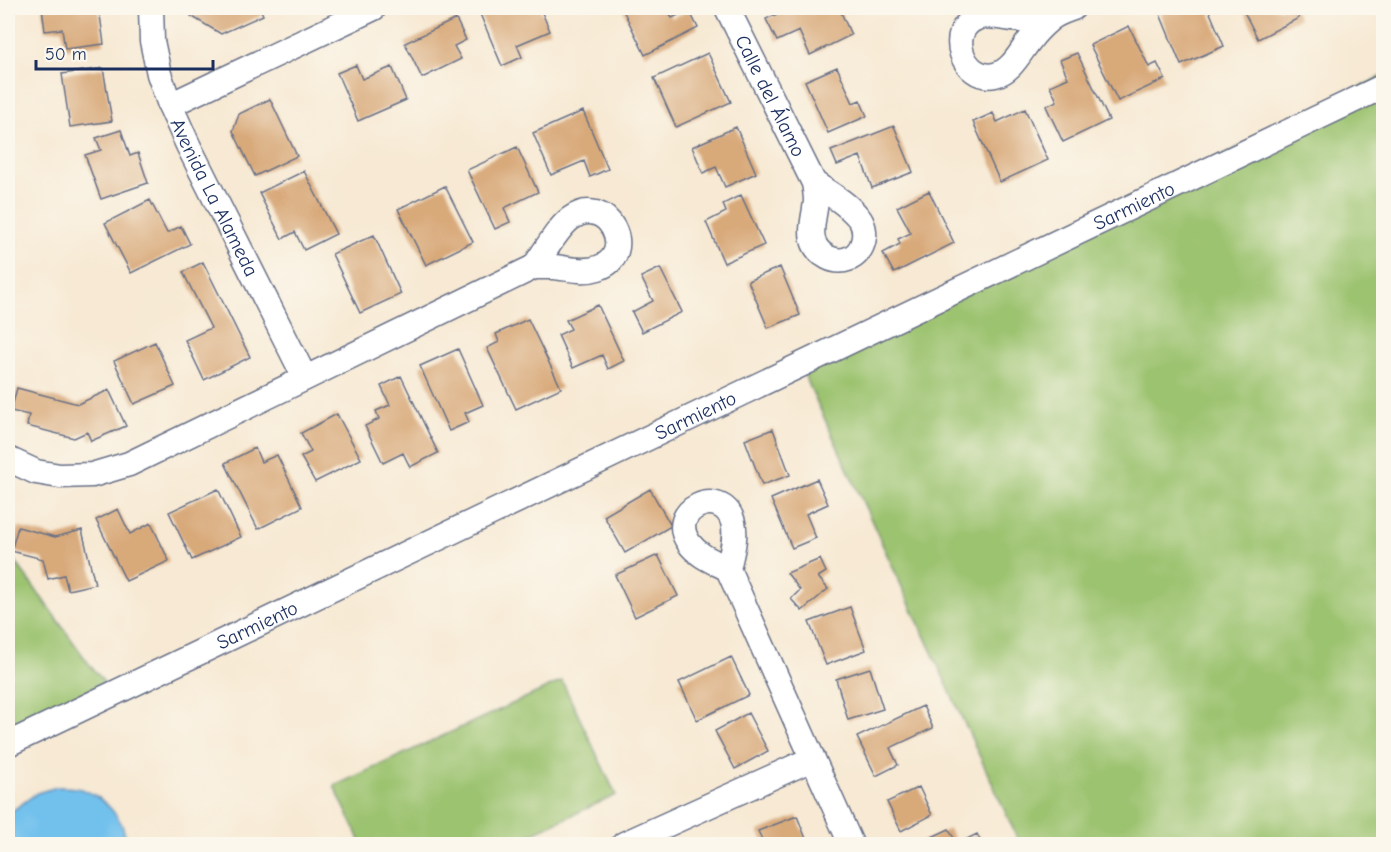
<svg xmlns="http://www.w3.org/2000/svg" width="1391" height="852" font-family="'Comic Neue',sans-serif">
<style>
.green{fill:#9cc36f;stroke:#5c7966;stroke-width:1.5}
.water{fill:#72c1ed;stroke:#4678a6;stroke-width:1.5}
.building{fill:#d8a979}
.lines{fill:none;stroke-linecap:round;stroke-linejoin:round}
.street-casing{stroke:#687087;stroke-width:27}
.street{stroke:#fff;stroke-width:24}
.labels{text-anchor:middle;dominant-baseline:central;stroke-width:5;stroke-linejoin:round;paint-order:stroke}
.street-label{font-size:20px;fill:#1b2f5e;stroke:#fbf7ec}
</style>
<rect width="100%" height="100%" fill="#fbf7ec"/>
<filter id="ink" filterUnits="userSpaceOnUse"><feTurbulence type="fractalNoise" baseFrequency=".0167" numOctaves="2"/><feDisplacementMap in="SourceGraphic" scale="12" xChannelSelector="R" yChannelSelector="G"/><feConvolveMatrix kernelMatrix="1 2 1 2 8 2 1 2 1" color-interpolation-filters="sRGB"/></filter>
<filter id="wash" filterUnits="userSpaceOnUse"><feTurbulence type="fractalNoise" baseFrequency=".008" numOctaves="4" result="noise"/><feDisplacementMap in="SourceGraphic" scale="24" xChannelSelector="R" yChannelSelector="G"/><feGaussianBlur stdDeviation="1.35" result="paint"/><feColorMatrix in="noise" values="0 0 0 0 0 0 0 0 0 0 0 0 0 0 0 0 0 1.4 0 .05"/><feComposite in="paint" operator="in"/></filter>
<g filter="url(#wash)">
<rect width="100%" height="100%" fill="#f7e9d3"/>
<path class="green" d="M1383 76V844H1020L799 363Z
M8 551 89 664 104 682 8 732Z
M562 681 616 795 510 844H362L334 786Z"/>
<path class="water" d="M57 787C65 787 73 787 81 789 104 797 126 819 126 844H8V814L37 793Z"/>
<g id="blocks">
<path class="building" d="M42 8H99L104 44 65 49 62 29 45 31Z
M190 8H260L263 15 221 34 191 16Z
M496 8H540L550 31 517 45 522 57 502 66 480 14Z
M628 8H667L672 18 689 10 698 28 645 55 623 10Z
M790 8H846L840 10 851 35 810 55 799 31 777 41 766 19Z
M1176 8H1208L1224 46 1181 65 1160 14Z
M1242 8H1294L1299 18 1258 39Z
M456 19 466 40 454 46 461 59 422 78 405 43Z
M1129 26 1149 67 1157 63 1165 79 1118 101 1090 45Z
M708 53 731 102 676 127 654 78Z
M1077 53 1109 120 1063 142 1046 106 1057 101 1050 86 1068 78 1060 60Z
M356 65 362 79 392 67 406 100 358 121 337 73Z
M837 67 853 103 860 100 867 116 828 133 805 81Z
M103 68 112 121 70 127 62 74Z
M270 99 297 156 255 176 233 131 239 114Z
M1025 109 1048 160 1000 182 973 122 993 113 997 122Z
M583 111 608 169 590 177 584 161 551 175 533 133Z
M894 126 913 172 872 188 860 156 837 165 831 151Z
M736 127 756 173 725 187 716 167 703 173 692 147Z
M121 130 130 156 138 153 148 183 101 199 85 155 101 150 96 138Z
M517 147 538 192 504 208 510 222 495 229 467 170Z
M304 171 336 234 304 250 295 232 282 239 259 193Z
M445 186 473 242 426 265 398 209Z
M929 191 954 243 894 273 883 253 900 244 898 239 911 233 897 207Z
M741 195 764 245 724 263 706 222 726 212 723 204Z
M150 200 167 233 181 226 190 244 131 273 105 223Z
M374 235 401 294 360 313 332 254Z
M203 262 250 357 204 380 185 340 211 328 183 272Z
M780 267 800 315 768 328 748 281Z
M660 268 682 312 642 332 632 312 653 301 641 277Z
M598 305 624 361 608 369 602 355 573 368 558 335 571 329 566 320Z
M528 319 561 388 516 409 487 348 499 342 496 334Z
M155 342 175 386 134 404 114 361Z
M458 349 483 405 465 413 469 422 449 431 420 366Z
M401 376 438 453 410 467 403 453 383 463 365 426 379 419 376 411 390 405 381 386Z
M17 388 78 404 109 390 126 426 91 441 87 432 74 438 27 426 29 415 11 411Z
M337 414 361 459 315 482 301 457 311 452 301 433Z
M773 429 790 475 762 485 745 440Z
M255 448 261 462 277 455 302 507 258 529 225 463Z
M817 479 828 504 806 514 816 538 792 548 771 499Z
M218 489 241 537 192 560 169 512Z
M650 489 671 526 625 553 604 516Z
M118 509 130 534 151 523 169 561 126 581 96 520Z
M18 527 55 537 82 530 95 584 68 590 64 575 48 579 43 559 11 551Z
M658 555 678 596 635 617 615 575Z
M820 559 826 572 818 577 828 589 802 611 791 599 800 590 787 573Z
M850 607 866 650 826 665 809 622Z
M731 657 749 695 697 720 679 682Z
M870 668 883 709 848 720 836 679Z
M923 706 933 728 890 748 898 765 876 776 857 737Z
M748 713 768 751 735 769 715 731Z
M919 787 932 815 901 831 887 802Z
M797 816 808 844H764L758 831Z
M949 829 957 844 977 834 982 844H917Z"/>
</g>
</g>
<g filter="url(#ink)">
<use href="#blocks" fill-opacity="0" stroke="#687087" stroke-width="1.5"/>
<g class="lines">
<defs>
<g id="street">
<path id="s1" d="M151 8 152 41 159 74 170 105 188 145 305 378"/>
<path id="s2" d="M727 8 814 183C815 189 816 195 816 201 815 214 809 231 814 243 819 255 834 264 848 259 865 253 869 229 858 217 847 203 829 193 814 183"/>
<path d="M1050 18C1041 19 1032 20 1023 20 1009 20 991 13 977 18 945 30 963 82 995 75 1012 71 1020 52 1030 40 1035 33 1042 26 1049 20 1055 14 1065 11 1073 8"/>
<path d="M170 105 374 8"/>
<path d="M8 459 36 472 60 476 92 475 129 464 534 267C541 267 547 267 553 267 568 268 583 273 598 268 639 255 607 191 570 219 557 229 544 253 534 267"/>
<path d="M728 569C715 562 698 556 689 543 665 510 722 484 733 522 737 537 731 555 728 569L851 844"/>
<path id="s3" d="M8 744 1384 86"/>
<path d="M624 844 812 759"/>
</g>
</defs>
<use href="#street" class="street-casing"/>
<use href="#street" class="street"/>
</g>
</g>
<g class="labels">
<g class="street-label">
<text stroke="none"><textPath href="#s2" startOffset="98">Calle del Álamo</textPath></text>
<text stroke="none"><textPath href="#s1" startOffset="202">Avenida La Alameda</textPath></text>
<text stroke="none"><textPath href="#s3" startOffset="1248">Sarmiento</textPath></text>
<text stroke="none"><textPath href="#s3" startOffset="762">Sarmiento</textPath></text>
<text stroke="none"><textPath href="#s3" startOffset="276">Sarmiento</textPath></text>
</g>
</g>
<rect width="1391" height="852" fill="none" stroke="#fbf7ec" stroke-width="30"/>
<path d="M36 60v9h177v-9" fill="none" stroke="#1b2f5e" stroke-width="3"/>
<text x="45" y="60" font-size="18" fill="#1b2f5e" stroke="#fbf7ec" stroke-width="4.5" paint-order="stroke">50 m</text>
</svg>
